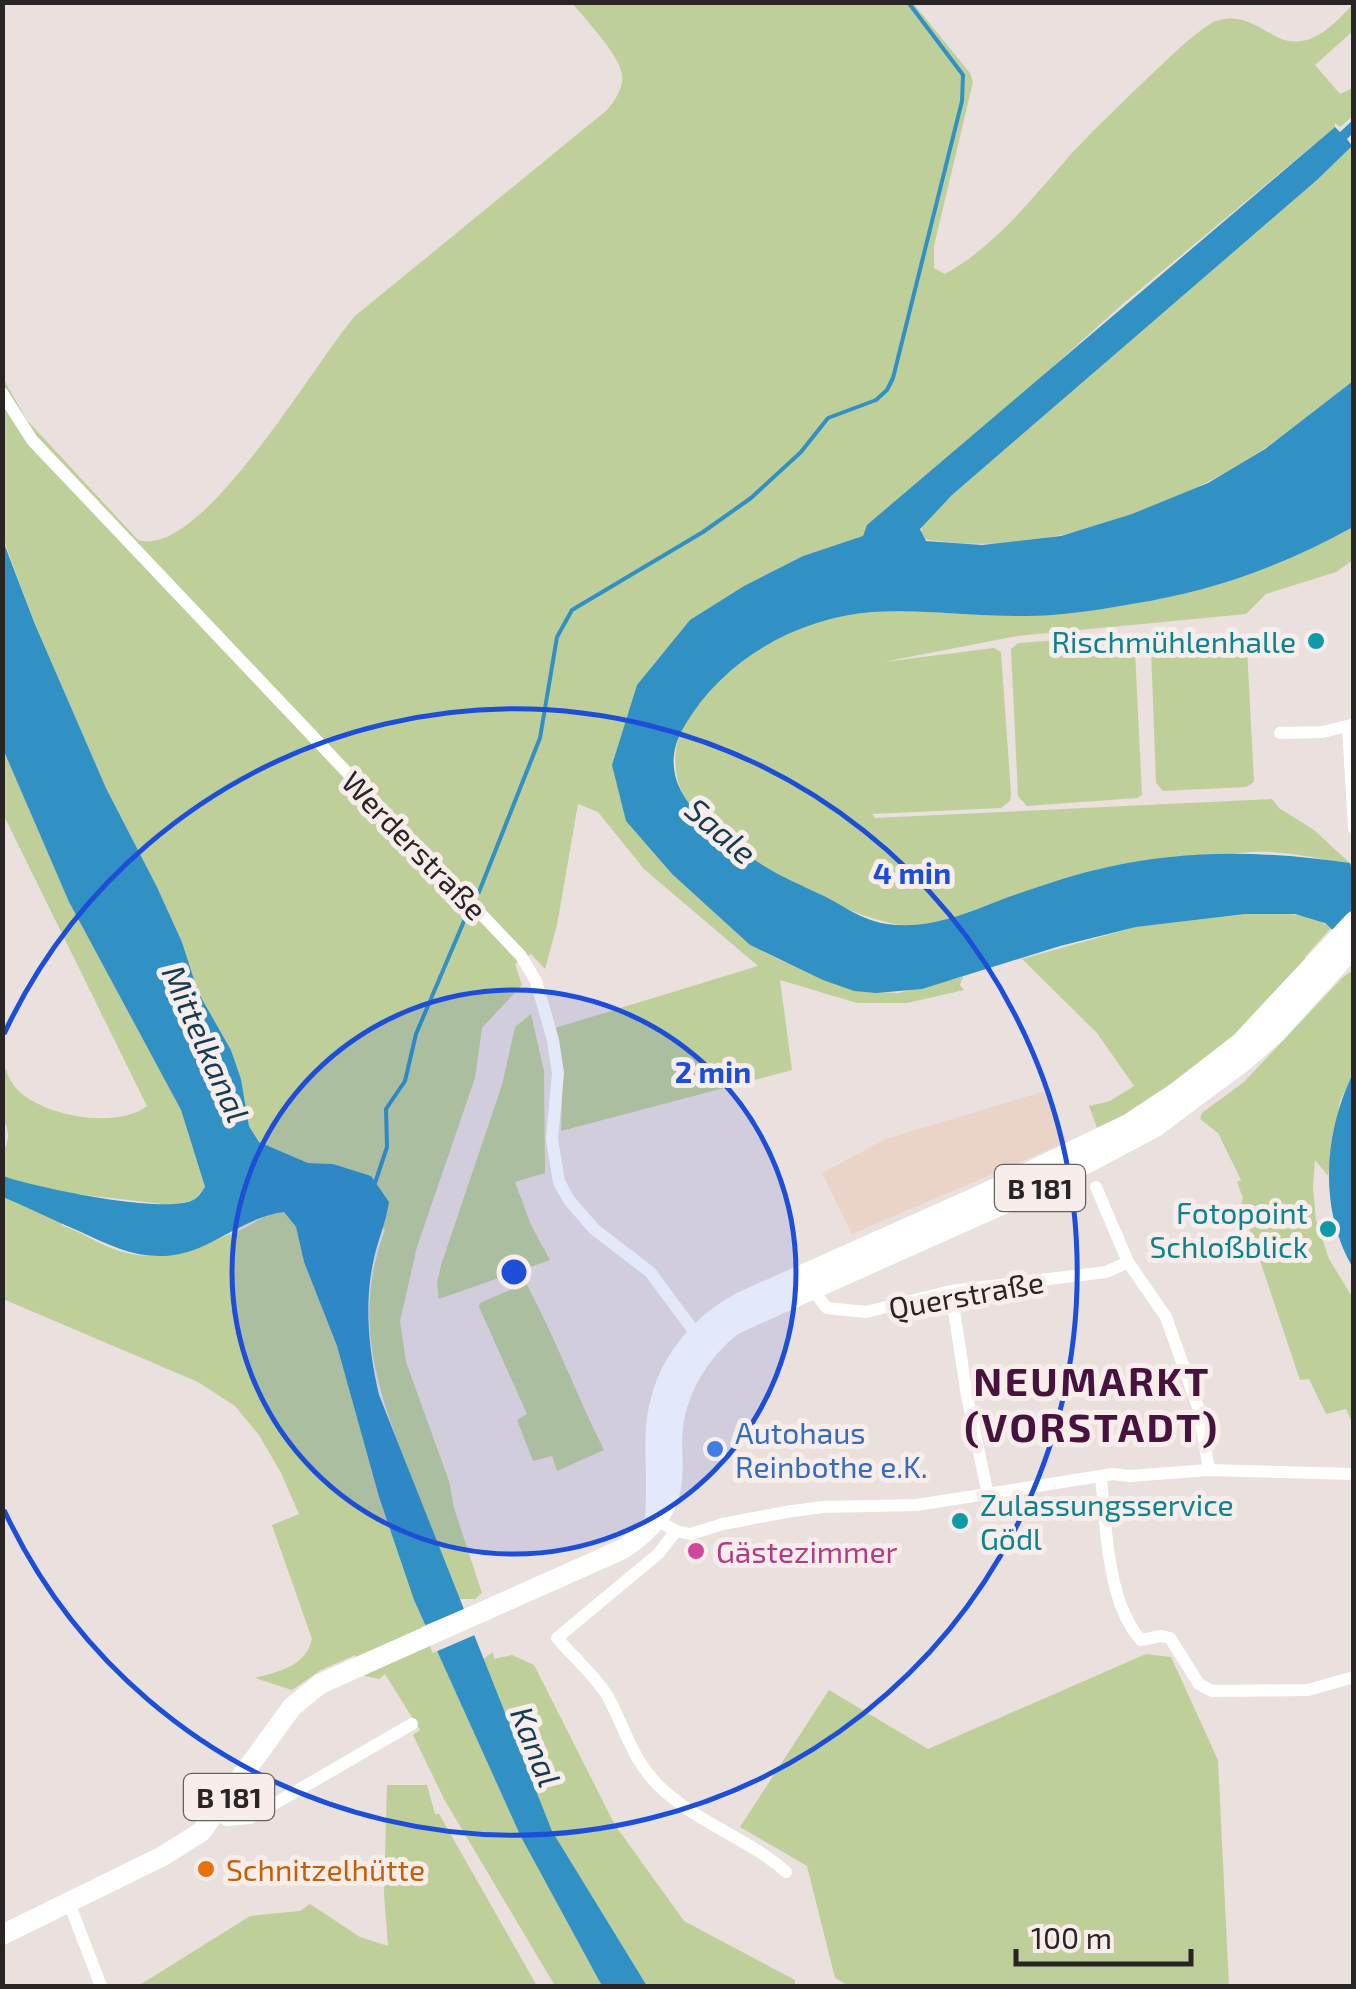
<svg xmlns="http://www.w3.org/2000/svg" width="1356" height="1989" font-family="'Exo 2',sans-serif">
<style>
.industrial{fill:#ead4c7}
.green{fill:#bfcf99}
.water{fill:#3291c4}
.pier{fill:#eae0dd}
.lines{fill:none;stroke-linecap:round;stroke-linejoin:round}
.stream{stroke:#3291c4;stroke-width:4}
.street{stroke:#fff;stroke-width:12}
.primary{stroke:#fff;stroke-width:20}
.ring{fill:none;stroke:#1d4ed8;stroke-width:5}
.culture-dot{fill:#0f9aa8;stroke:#f7edea;stroke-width:4}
.shop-dot{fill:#3f7fe0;stroke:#f7edea;stroke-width:4}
.hotel-dot{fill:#d1479c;stroke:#f7edea;stroke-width:4}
.food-dot{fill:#e8710a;stroke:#f7edea;stroke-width:4}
.labels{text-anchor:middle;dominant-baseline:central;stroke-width:10;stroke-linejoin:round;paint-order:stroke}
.shield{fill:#f7edea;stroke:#66615f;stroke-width:2.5}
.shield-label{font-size:28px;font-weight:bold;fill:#282524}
.culture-label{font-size:30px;fill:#0d838f;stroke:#f7edea;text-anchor:end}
.street-label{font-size:30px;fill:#282524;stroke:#f7edea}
.shop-label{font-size:30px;fill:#366cbe;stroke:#f7edea;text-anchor:start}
.hotel-label{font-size:30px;fill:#b23c85;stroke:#f7edea;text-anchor:start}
.food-label{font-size:30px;fill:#c56008;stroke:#f7edea;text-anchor:start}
.water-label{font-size:32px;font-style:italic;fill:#143b51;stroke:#f7edea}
.district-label{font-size:40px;font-weight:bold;letter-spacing:2.5px;fill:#47123e;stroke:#f7edea}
.centre{fill:#1d4ed8;stroke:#f7edea;stroke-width:5}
.ring-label{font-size:30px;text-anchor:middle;font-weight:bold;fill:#1d4ed8;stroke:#f7edea;stroke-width:10;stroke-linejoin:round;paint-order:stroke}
</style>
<rect width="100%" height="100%" fill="#eae0dd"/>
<path class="industrial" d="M1042 1092 1049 1094 1067 1142 852 1234 822 1173 886 1139Z"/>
<path class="green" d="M572 3H913L970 73 973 82 934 246V268L945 274C997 245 1033 197 1072 153 1098 125 1126 99 1154 72 1172 55 1192 35 1213 22 1270 0 1279 89 1353 4V31L1315 65 1340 94 1353 88V116L1340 127 1335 123V127L1124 303 864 536 803 556 744 586 626 821 672 874 750 945 780 960 854 991 898 993 963 977 960 985 964 990 907 1003H857L780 980 792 1070 561 1131 563 1073 555 1028 758 966 644 869 598 812 578 804 557 925 545 969 531 954 515 964 522 985 482 1028 475 1078 417 1247 400 1321 406 1362 449 1481 454 1508 482 1593 475 1599H458C442 1558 426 1517 411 1476 378 1392 351 1320 385 1230L333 1164 308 1163 259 1142 249 1126 241 1079 231 1050 198 992 182 942 157 887 106 788 34 622 3 538 2 376 26 419 138 540C202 560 316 360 355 316L607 110C615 100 624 88 622 74 618 53 586 20 572 3Z
M1351 146 1353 381C1323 403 1294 429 1262 450 1167 513 1037 559 923 539L921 526 952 495 1317 180Z
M1353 527V560L1336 572 1266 594 1246 614 1017 636 883 662 994 648 1001 652 1011 794 1010 801 1001 808 872 814 875 818 1272 799 1279 808 1314 830 1353 866V880L1349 863C1318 859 1283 850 1251 852 1221 854 1190 864 1161 869 1109 880 1056 888 1004 900 974 907 949 924 917 926 860 928 736 857 697 815 674 791 668 753 685 724 725 658 798 617 874 612 924 609 976 617 1026 616 1061 615 1098 610 1132 604 1212 591 1283 566 1353 527Z
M1132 635 1139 636 1135 652 1142 795 1137 798 1027 806 1018 796 1011 649 1018 643Z
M1237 636 1247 648 1254 782 1246 787 1163 791 1156 783 1151 648 1163 640Z
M3 749 69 902 181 1110 205 1187 194 1200 171 1205 76 1194 61 1225C79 1231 94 1241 111 1248 157 1266 191 1249 233 1233 254 1225 260 1215 284 1212L296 1227 304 1262 337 1346 379 1497 414 1600 521 1837 602 1986H555L444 1799 413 1735 420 1730 385 1674 379 1679 365 1676 355 1655 321 1670 292 1690 255 1678C280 1671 305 1667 312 1639L272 1525 299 1514 281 1473 259 1435 235 1406 198 1382 3 1299 2 1152C10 1142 10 1130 3 1120L2 1059C6 1069 8 1078 15 1087 39 1116 117 1130 147 1106L3 814Z
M1243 914C1271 914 1308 909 1331 928L1305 957 1307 965 1247 1028 1189 1076 1099 1133 1089 1106 1110 1101 1134 1086 1097 1033 1022 959 1136 927Z
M1353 970V1073L1340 1101 1328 1176 1315 1160 1313 1187 1316 1220 1329 1259 1353 1298 1352 1422 1346 1409 1326 1414 1309 1379 1300 1380 1241 1204 1243 1198 1237 1182 1241 1180 1218 1133 1200 1119 1202 1113 1244 1082 1343 977Z
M531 1014 544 1071 545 1173 515 1182 531 1225 550 1260 439 1299 437 1283 441 1265 502 1085 515 1027Z
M526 1283C555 1337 576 1394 604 1450L557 1471 552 1456 533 1461 517 1420 527 1414 479 1307 480 1303Z
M493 1652 494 1659 512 1655 534 1665 615 1825 684 1921 795 1980V1986H647L552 1831 482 1660Z
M1146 1654 1171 1657 1218 1760 1229 1986H849L835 1978 807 1866 740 1827 829 1690 928 1749Z
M387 1785H427L435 1814H439L537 1986H138L250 1916 300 1911 310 1904 360 1937 388 1946 384 1894Z"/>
<path class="water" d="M1353 120V133L1347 139 1352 146 1317 180 952 495 920 529 926 541 982 545 1061 536 1132 514 1208 483 1265 449 1353 381V527C1283 566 1211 592 1132 604 1098 610 1060 616 1026 616 975 617 924 609 873 612 797 618 724 659 685 725 648 786 709 827 752 858 774 874 801 885 826 897 843 906 862 919 881 923 924 931 959 916 998 901 1034 888 1071 875 1108 867 1189 849 1267 851 1350 863L1354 880 1353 949 1325 923 1295 914H1245L1136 927 1060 946 922 989 876 993 854 991 823 980 750 945 672 874 626 821 612 765 637 685 690 620 744 586 803 556 863 536 867 525 1335 127 1340 132Z
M2 538 34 622 106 788 157 887 182 942 198 992 231 1050 241 1079 249 1126 259 1142 308 1163 333 1164 371 1176 389 1202C386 1223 377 1242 373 1263 364 1306 369 1352 379 1395L552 1831 647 1986H602L521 1837 414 1600 379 1497 337 1346 304 1262 296 1227 284 1212C253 1216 227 1236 199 1248 154 1266 121 1251 81 1232 55 1221 29 1208 3 1197V1176C34 1187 168 1216 195 1199 199 1196 202 1191 205 1187L181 1110 69 902 3 749Z
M1353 1073V1268C1318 1209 1324 1133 1353 1073Z"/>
<path class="pier" d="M467 1608 477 1634 433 1653 421 1627Z"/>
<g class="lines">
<path class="stream" d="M479 892 540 738 557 637 572 610 703 532 751 498 801 452 828 418 876 400 887 390 893 378 962 101 963 75 908 2
M375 1183 387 1147 386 1109 405 1081 416 1034 467 914"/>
<path class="street" d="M2 393 32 440 521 956 536 981 553 1040 558 1073 552 1139 559 1182 569 1200 594 1229 650 1272 699 1338
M1348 727 1354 828
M1280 733 1323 732 1351 725
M1096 1187 1128 1262 1166 1317 1199 1410 1209 1470
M812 1289 827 1308 866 1312 951 1291 1106 1272 1128 1262
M951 1291 967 1396 988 1495
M1101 1478C1106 1526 1107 1603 1141 1640L1161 1636 1170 1638 1199 1684 1212 1691 1308 1690 1354 1677
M655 1519 676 1531 690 1534 723 1524 786 1512 822 1507 917 1505 1113 1474 1130 1476 1209 1470 1354 1474
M676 1531 658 1554 557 1638C573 1657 596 1676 608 1697 625 1728 632 1759 658 1785 696 1823 747 1837 786 1872
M217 1814 227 1820 250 1818 412 1724
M69 1903 101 1986"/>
<path class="primary" d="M655 1516C658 1487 654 1457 656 1428 660 1373 693 1328 741 1302L979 1196 1128 1124 1178 1091 1240 1043 1354 921
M2 1935 163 1856 201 1832 292 1707 320 1684 623 1549C641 1537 661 1521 668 1499 675 1479 672 1457 672 1437 674 1392 698 1353 733 1325L1044 1186 1154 1128 1244 1061 1276 1033 1354 947"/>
</g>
<circle cx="514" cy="1272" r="282" fill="#1d4ed8" fill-opacity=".12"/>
<g class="ring">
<circle cx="514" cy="1272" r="282"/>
<path d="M4 1034A563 563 0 1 1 4 1510"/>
</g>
<g class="culture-dot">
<circle cx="1316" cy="641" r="10"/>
<circle cx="1328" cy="1229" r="10"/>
<circle cx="960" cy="1521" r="10"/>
</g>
<circle class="shop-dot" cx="715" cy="1449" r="10"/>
<circle class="hotel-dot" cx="696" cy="1551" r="10"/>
<circle class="food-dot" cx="206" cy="1869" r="10"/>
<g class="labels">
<g class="shield">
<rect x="995" y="1165" width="90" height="46" rx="8"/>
<rect x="184" y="1774" width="90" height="46" rx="8"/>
</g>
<g class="shield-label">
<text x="1040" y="1188">B 181</text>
<text x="229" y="1797">B 181</text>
</g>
<g class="culture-label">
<text x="1296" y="641">Rischmühlenhalle</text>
<text x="1308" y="1212">Fotopoint<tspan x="1308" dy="34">Schloßblick</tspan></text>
<text x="980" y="1504" text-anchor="start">Zulassungsservice<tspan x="980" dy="34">Gödl</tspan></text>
</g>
<g class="street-label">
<text transform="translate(415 845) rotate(46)">Werderstraße</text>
<text transform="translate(966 1294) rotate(-10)">Querstraße</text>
</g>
<g class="shop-label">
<text x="735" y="1432">Autohaus<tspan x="735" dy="34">Reinbothe e.K.</tspan></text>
</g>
<g class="hotel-label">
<text x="716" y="1551">Gästezimmer</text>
</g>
<g class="food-label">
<text x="226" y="1869">Schnitzelhütte</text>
</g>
<g class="water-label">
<text transform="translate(722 830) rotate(41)">Saale</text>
<text transform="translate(207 1043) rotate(66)">Mittelkanal</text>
<text transform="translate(537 1746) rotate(68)">Kanal</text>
</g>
<g class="district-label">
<text x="1092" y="1380">NEUMARKT<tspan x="1092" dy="46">(VORSTADT)</tspan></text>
</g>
</g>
<circle cx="514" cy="1272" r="15" class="centre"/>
<g class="ring-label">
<text x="912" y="884">4 min</text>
<text x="713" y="1083">2 min</text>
</g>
<rect width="1356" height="1989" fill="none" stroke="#282524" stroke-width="10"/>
<path d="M1016 1949v15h175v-15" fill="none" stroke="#282524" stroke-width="5"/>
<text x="1031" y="1949" font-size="30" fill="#282524" stroke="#f7edea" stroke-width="8" paint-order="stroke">100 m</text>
</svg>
